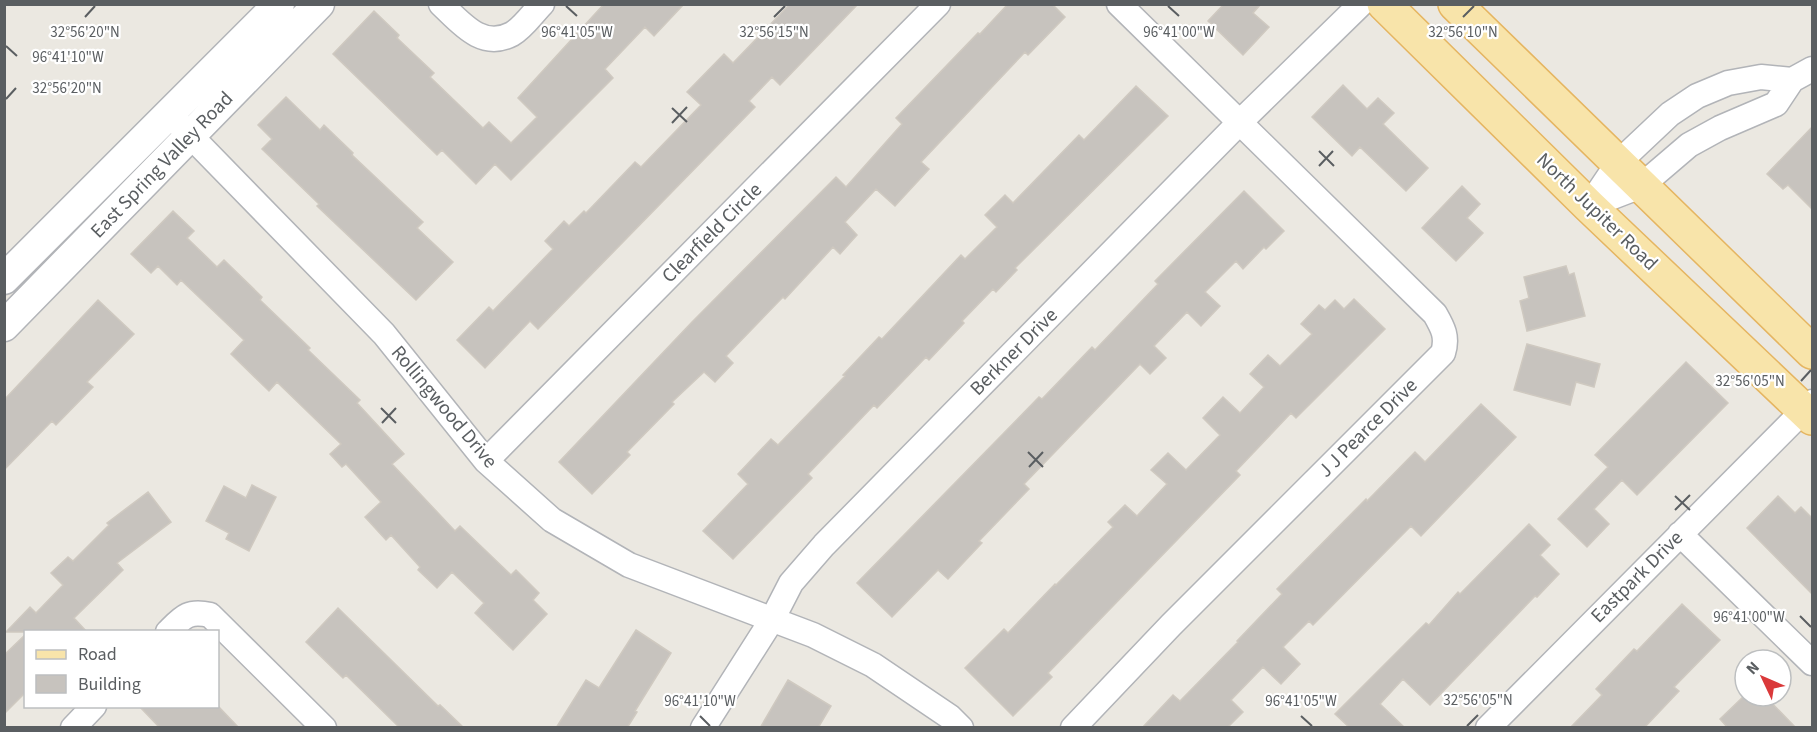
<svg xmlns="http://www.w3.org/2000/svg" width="1817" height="732" font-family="'Source Sans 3',sans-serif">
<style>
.building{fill:#c7c3be;stroke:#cfc9c0;stroke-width:1.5}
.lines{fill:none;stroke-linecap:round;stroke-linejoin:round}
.minor-casing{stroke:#b2b4b8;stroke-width:27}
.tertiary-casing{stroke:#b2b4b8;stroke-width:33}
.primary-casing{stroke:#e5b561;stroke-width:36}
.minor{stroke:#fff;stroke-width:24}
.tertiary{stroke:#fff;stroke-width:30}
.primary{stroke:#f8e4aa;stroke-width:33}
.ticks{fill:none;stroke:#5a5e61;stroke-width:2}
.labels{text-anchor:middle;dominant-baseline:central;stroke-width:4.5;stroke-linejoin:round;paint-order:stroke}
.street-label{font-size:20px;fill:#5a5e61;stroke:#fff}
.ticks-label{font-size:15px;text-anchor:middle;fill:#5a5e61;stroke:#fff;stroke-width:4.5;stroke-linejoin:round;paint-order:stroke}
</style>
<rect width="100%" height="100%" fill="#ebe8e1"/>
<path class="building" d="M604 4H684L654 36 645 27 605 69 613 78 511 180 495 164 476 184 442 150 437 155 333 54 374 11 399 35 397 38 434 73 430 77 483 128 489 122 511 143 537 117 518 98Z
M790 4H858L780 85 772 77 749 101 755 107 538 329 530 321 485 368 457 340 489 307 493 311 553 249 545 241 564 221 569 226 584 211 586 213 635 162 641 167 701 105 687 92 724 54 733 63Z
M1008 4H1052L1065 17 1028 55 1025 52 921 162 929 169 895 206 876 189 845 222 857 235 840 254 833 247 785 299 783 297 726 356 733 363 715 382 704 372 672 402 674 404 627 452 630 455 592 494 559 462 692 322 836 177 846 187 902 124 896 118 978 33 980 34Z
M1224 4H1261L1253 13 1269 27 1243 55 1208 21Z
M1343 85 1367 109 1378 98 1394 113 1383 124 1428 168 1406 191 1360 147 1352 156 1312 117Z
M1136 86 1168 116 1015 268 1017 270 996 292 993 289 962 321 964 323 929 360 926 357 877 408 874 405 808 474 812 478 733 559 703 531 748 484 738 474 771 439 778 445 845 376 843 375 879 337 882 339 961 255 965 259 997 227 985 215 1005 195 1013 203 1079 135 1084 140Z
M286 97 320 130 324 125 353 153 352 155 423 222 417 228 453 262 416 300 317 206 319 204 262 149 272 139 258 125Z
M1812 127V209L1788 185 1783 189 1767 174Z
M1462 186 1480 204 1467 218 1483 233 1456 261 1422 228Z
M1244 191 1284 231 1266 249 1264 247 1243 269 1236 261 1205 292 1220 306 1201 326 1187 312 1154 346 1166 358 1150 374 1140 364 1024 484 1029 489 979 541 982 543 948 579 938 570 892 617 857 583 1039 397 1042 399 1092 347 1095 350 1158 284 1155 281Z
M173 211 194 231 187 238 217 267 224 260 262 297 260 300 310 348 308 350 360 400 357 403 404 454 392 464 455 531 460 526 511 575 516 570 539 593 533 600 547 614 513 650 475 613 484 603 452 572 437 588 418 570 420 567 391 535 386 540 365 517 381 502 346 464 342 467 330 454 341 444 277 382 269 391 231 354 244 340 181 280 177 285 158 266 151 273 131 254Z
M1566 266 1569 275 1574 273 1585 316 1527 331 1520 301 1529 298 1524 277Z
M1354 299 1385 329 1296 418 1291 413 1236 471 1240 475 1048 673 1052 677 1013 716 965 668 1004 629 1008 633 1055 584 1056 585 1113 527 1108 522 1125 505 1137 516 1167 484 1151 470 1168 453 1186 470 1220 435 1203 418 1223 397 1240 413 1264 387 1250 374 1268 355 1280 366 1312 334 1301 324 1319 305 1325 310 1335 300 1344 309Z
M98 300 134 334 87 382 93 387 56 425 52 421 4 470V400Z
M1527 344 1600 364 1594 387 1576 382 1570 405 1514 390Z
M1686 362 1728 403 1637 495 1622 480 1594 509 1609 524 1587 547 1558 519 1608 467 1595 455Z
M1481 404 1516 437 1421 536 1411 526 1313 625 1309 621 1283 647 1300 664 1281 684 1263 667 1231 700 1243 712 1227 728H1142L1173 695 1180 701 1238 642 1237 641 1282 594 1277 589 1366 499 1367 501 1415 452 1425 462Z
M252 485 276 497 249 551 226 539 229 533 206 521 224 486 246 498Z
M148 492 171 522 117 563 123 570 74 618 87 632H6L30 607 36 613 63 585 51 573 68 557 73 561 109 525 107 523Z
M1778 496 1795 513 1801 507 1812 518V594L1747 528Z
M1529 524 1550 545 1540 555 1559 574 1537 597 1535 596 1430 705 1403 679 1380 704 1405 728H1350L1335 714 1426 623 1429 625 1458 592 1460 594Z
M1682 604 1720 640 1674 687 1679 691 1644 728H1570L1602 695 1596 689 1634 649 1637 651Z
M338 608 438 706 440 705 464 728H400L346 675 343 678 306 642Z
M636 630 671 653 635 711 637 712 627 728H556L586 680 599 688Z
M26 634V692L4 714V655Z
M788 680 831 706 818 728H760Z
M1744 696H1765L1796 728H1728L1720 719Z
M139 706H218L239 728H160Z"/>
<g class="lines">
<defs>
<path id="minor" d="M441 4C461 23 482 50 512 34 523 28 533 13 542 4
M179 124 384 334 486 461 552 520 629 565 813 635 873 665 950 717 961 728
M1589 206 1641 186 1689 145 1720 128 1776 104 1792 80 1812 69
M1589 206 1618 163 1670 114 1697 96 1728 83 1761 77 1792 80
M486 461 938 4
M1680 534 1812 663
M168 632C183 617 188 610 210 615L324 728
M73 728 94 706
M703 728 773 618 791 583 824 545 1240 122 1361 4
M1073 728 1171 625 1443 353C1448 337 1443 328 1435 314L1119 4
M1488 728 1812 402"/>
<path id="tertiary" d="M4 279 279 4
M4 326 319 4"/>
<path id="primary" d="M1384 4 1589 206 1812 418
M1455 4 1812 352"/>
</defs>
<use href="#minor" class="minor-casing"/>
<use href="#tertiary" class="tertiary-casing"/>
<use href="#primary" class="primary-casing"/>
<use href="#minor" class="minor"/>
<use href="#tertiary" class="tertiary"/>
<use href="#primary" class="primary"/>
</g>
<path class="ticks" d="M566 6 577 16M1168 6 1179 16M85 17 95 6M774 17 785 6M1463 17 1474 6M6 46 17 56M6 99 16 88M672 108 687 122M672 123 687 107M1319 151 1334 166M1319 166 1333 151M1801 381 1811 370M381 408 396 423M382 423 396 408M1028 452 1043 467M1029 467 1043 452M1675 496 1690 510M1675 510 1690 495M1800 616 1811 627M700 716 710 726M1301 716 1312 726M1467 726 1478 715"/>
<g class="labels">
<g class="street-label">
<text transform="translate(162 165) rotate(-46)">East Spring Valley Road</text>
<text transform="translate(1597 212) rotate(44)">North Jupiter Road</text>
<text transform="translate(712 233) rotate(-45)">Clearfield Circle</text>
<text transform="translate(1014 352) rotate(-45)">Berkner Drive</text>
<text transform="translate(444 407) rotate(50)">Rollingwood Drive</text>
<text transform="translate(1368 428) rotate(-45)">J J Pearce Drive</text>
<text transform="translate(1637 577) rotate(-45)">Eastpark Drive</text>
</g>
</g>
<g class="ticks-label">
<text x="577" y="37">96°41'05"W</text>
<text x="1179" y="37">96°41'00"W</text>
<text x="85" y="37">32°56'20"N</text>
<text x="774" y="37">32°56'15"N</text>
<text x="1463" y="37">32°56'10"N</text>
<text x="68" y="62">96°41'10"W</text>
<text x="67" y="93">32°56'20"N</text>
<text x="1750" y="386">32°56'05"N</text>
<text x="1749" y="622">96°41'00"W</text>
<text x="1478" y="705">32°56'05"N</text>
<text x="700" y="706">96°41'10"W</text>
<text x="1301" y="706">96°41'05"W</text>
</g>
<rect width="1817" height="732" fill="none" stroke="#5a5e61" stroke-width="12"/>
<rect x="24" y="630" width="195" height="78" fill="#ffffff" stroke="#bdbfc0" stroke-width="1.5"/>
<rect x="36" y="650" width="30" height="9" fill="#f8e4aa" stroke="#bdbfc0" stroke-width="1.5"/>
<text x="78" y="660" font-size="18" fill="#5a5e61">Road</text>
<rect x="36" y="675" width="30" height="18" fill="#c7c3be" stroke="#bdbfc0" stroke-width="1.5"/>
<text x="78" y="690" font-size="18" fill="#5a5e61">Building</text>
<g transform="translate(1763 678) rotate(314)"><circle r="28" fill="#ffffff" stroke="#bdbfc0" stroke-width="1.5"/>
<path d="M0-4.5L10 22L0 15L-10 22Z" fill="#da393a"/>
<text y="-9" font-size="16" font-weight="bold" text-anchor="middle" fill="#5a5e61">N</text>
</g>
</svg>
